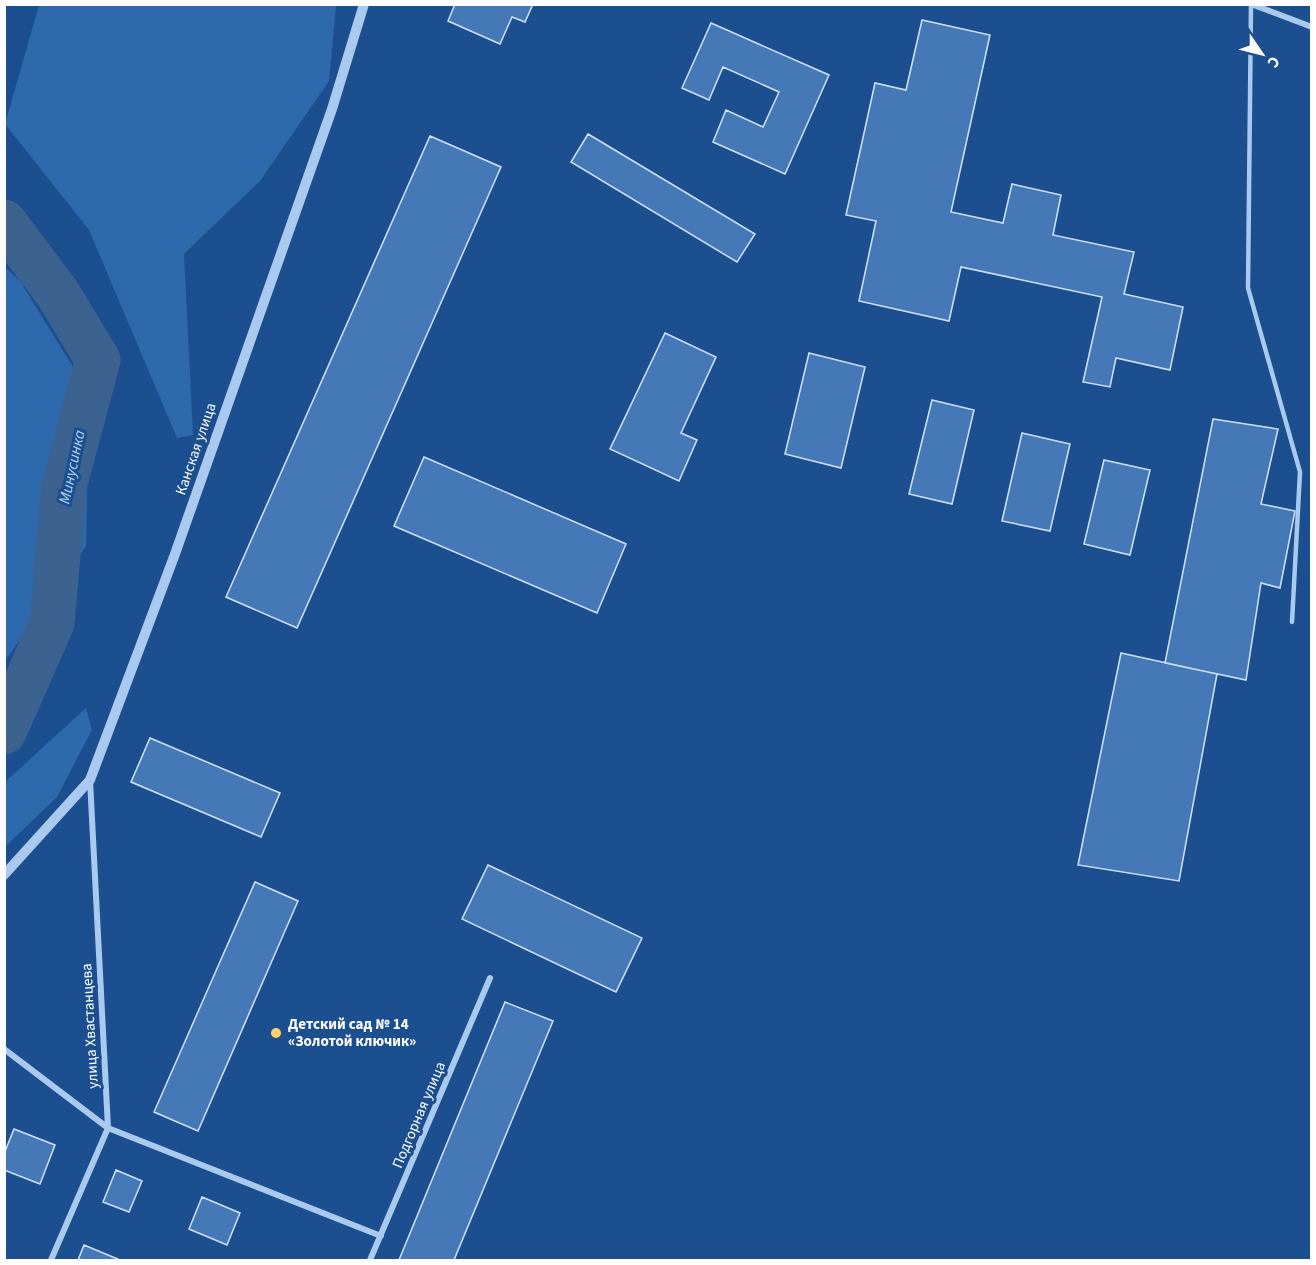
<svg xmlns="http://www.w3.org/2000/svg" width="1316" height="1265" font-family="'Source Sans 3',sans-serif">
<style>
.green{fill:#2e69ad}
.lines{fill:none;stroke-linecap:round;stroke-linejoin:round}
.river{stroke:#3c6290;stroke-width:45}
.building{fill:#4478b7;stroke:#cfe3fa;stroke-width:1.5}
.service{stroke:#a9c9ee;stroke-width:4.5}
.minor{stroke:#a9c9ee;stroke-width:6}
.tertiary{stroke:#a9c9ee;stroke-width:10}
.poi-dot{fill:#ffd166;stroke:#1b4f8f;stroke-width:2}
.labels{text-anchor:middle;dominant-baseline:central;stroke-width:6;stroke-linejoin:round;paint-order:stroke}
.street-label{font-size:15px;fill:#fff;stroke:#1b4f8f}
.poi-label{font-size:15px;font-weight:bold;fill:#fff;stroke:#1b4f8f;text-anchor:start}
.water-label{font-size:16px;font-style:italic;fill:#b5d3f5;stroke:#1b4f8f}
</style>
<rect width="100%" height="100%" fill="#1b4f8f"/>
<path class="green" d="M335 5 336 6 329 81 260 181 184 254 193 435 177 438 89 230 5 124 39 5Z
M5 267 20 281 89 393 86 546 5 661Z
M86 708 92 730 57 797 5 847V782Z"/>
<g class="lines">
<path class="river" d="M4 222 58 294 98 360 64 487 52 623 4 732"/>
</g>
<path class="building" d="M455 4H533L525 22 512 17 500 44 448 21Z
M922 20 990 35 951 212 1003 223 1012 184 1061 195 1053 235 1134 252 1124 294 1183 307 1170 370 1116 358 1110 387 1083 382 1102 297 961 267 949 321 859 301 876 221 846 215 875 83 906 90Z
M711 23 829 75 785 174 713 142 726 110 763 127 779 92 723 67 709 100 682 88Z
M588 134 755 234 737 262 571 162Z
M430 136 501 167 297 628 226 597Z
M665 333 716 357 681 433 697 440 679 481 610 449Z
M809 353 865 367 841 468 785 454Z
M932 400 974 410 952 504 909 494Z
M1213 419 1278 429 1261 504 1295 511 1280 588 1261 583 1246 680 1165 663Z
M1022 433 1070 444 1050 531 1002 521Z
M424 457 626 544 597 613 394 526Z
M1104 460 1150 470 1130 555 1084 544Z
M1121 653 1217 674 1179 881 1078 865Z
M150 738 280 793 261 837 131 782Z
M488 865 642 938 616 992 462 919Z
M255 882 298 901 198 1131 154 1112Z
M505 1002 553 1021 454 1260H399Z
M14 1129 55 1145 40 1184 4 1170V1154Z
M116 1170 142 1181 129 1212 103 1202Z
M202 1197 240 1213 227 1245 189 1229Z
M84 1245 120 1260H78Z"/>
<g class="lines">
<path class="service" d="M1251 5 1248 288 1300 472 1292 622"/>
<path class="minor" d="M1251 4 1312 27
M4 1049 108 1128 381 1236
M51 1260 108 1128 90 780
M370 1260 490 978"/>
<path class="tertiary" d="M4 875 90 780 175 554 332 109 364 4"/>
</g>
<circle class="poi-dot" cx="276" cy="1033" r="6"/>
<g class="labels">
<g class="street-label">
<text transform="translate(196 449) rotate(-71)">Канская улица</text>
<text transform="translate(90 1026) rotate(-93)">улица Хвастанцева</text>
<text transform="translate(419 1115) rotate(-67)">Подгорная улица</text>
</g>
<g class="poi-label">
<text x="288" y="1024">Детский сад № 14<tspan x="288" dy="17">«Золотой ключик»</tspan></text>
</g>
<g class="water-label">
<text transform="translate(72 467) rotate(-78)">Минусинка</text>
</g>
</g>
<rect width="1316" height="1265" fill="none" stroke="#ffffff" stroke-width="12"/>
<g transform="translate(1262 54) rotate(125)" stroke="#1b4f8f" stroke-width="4.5" paint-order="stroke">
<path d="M0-4.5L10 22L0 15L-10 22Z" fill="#ffffff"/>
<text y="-9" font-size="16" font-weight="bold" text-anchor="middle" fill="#ffffff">С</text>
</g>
</svg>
